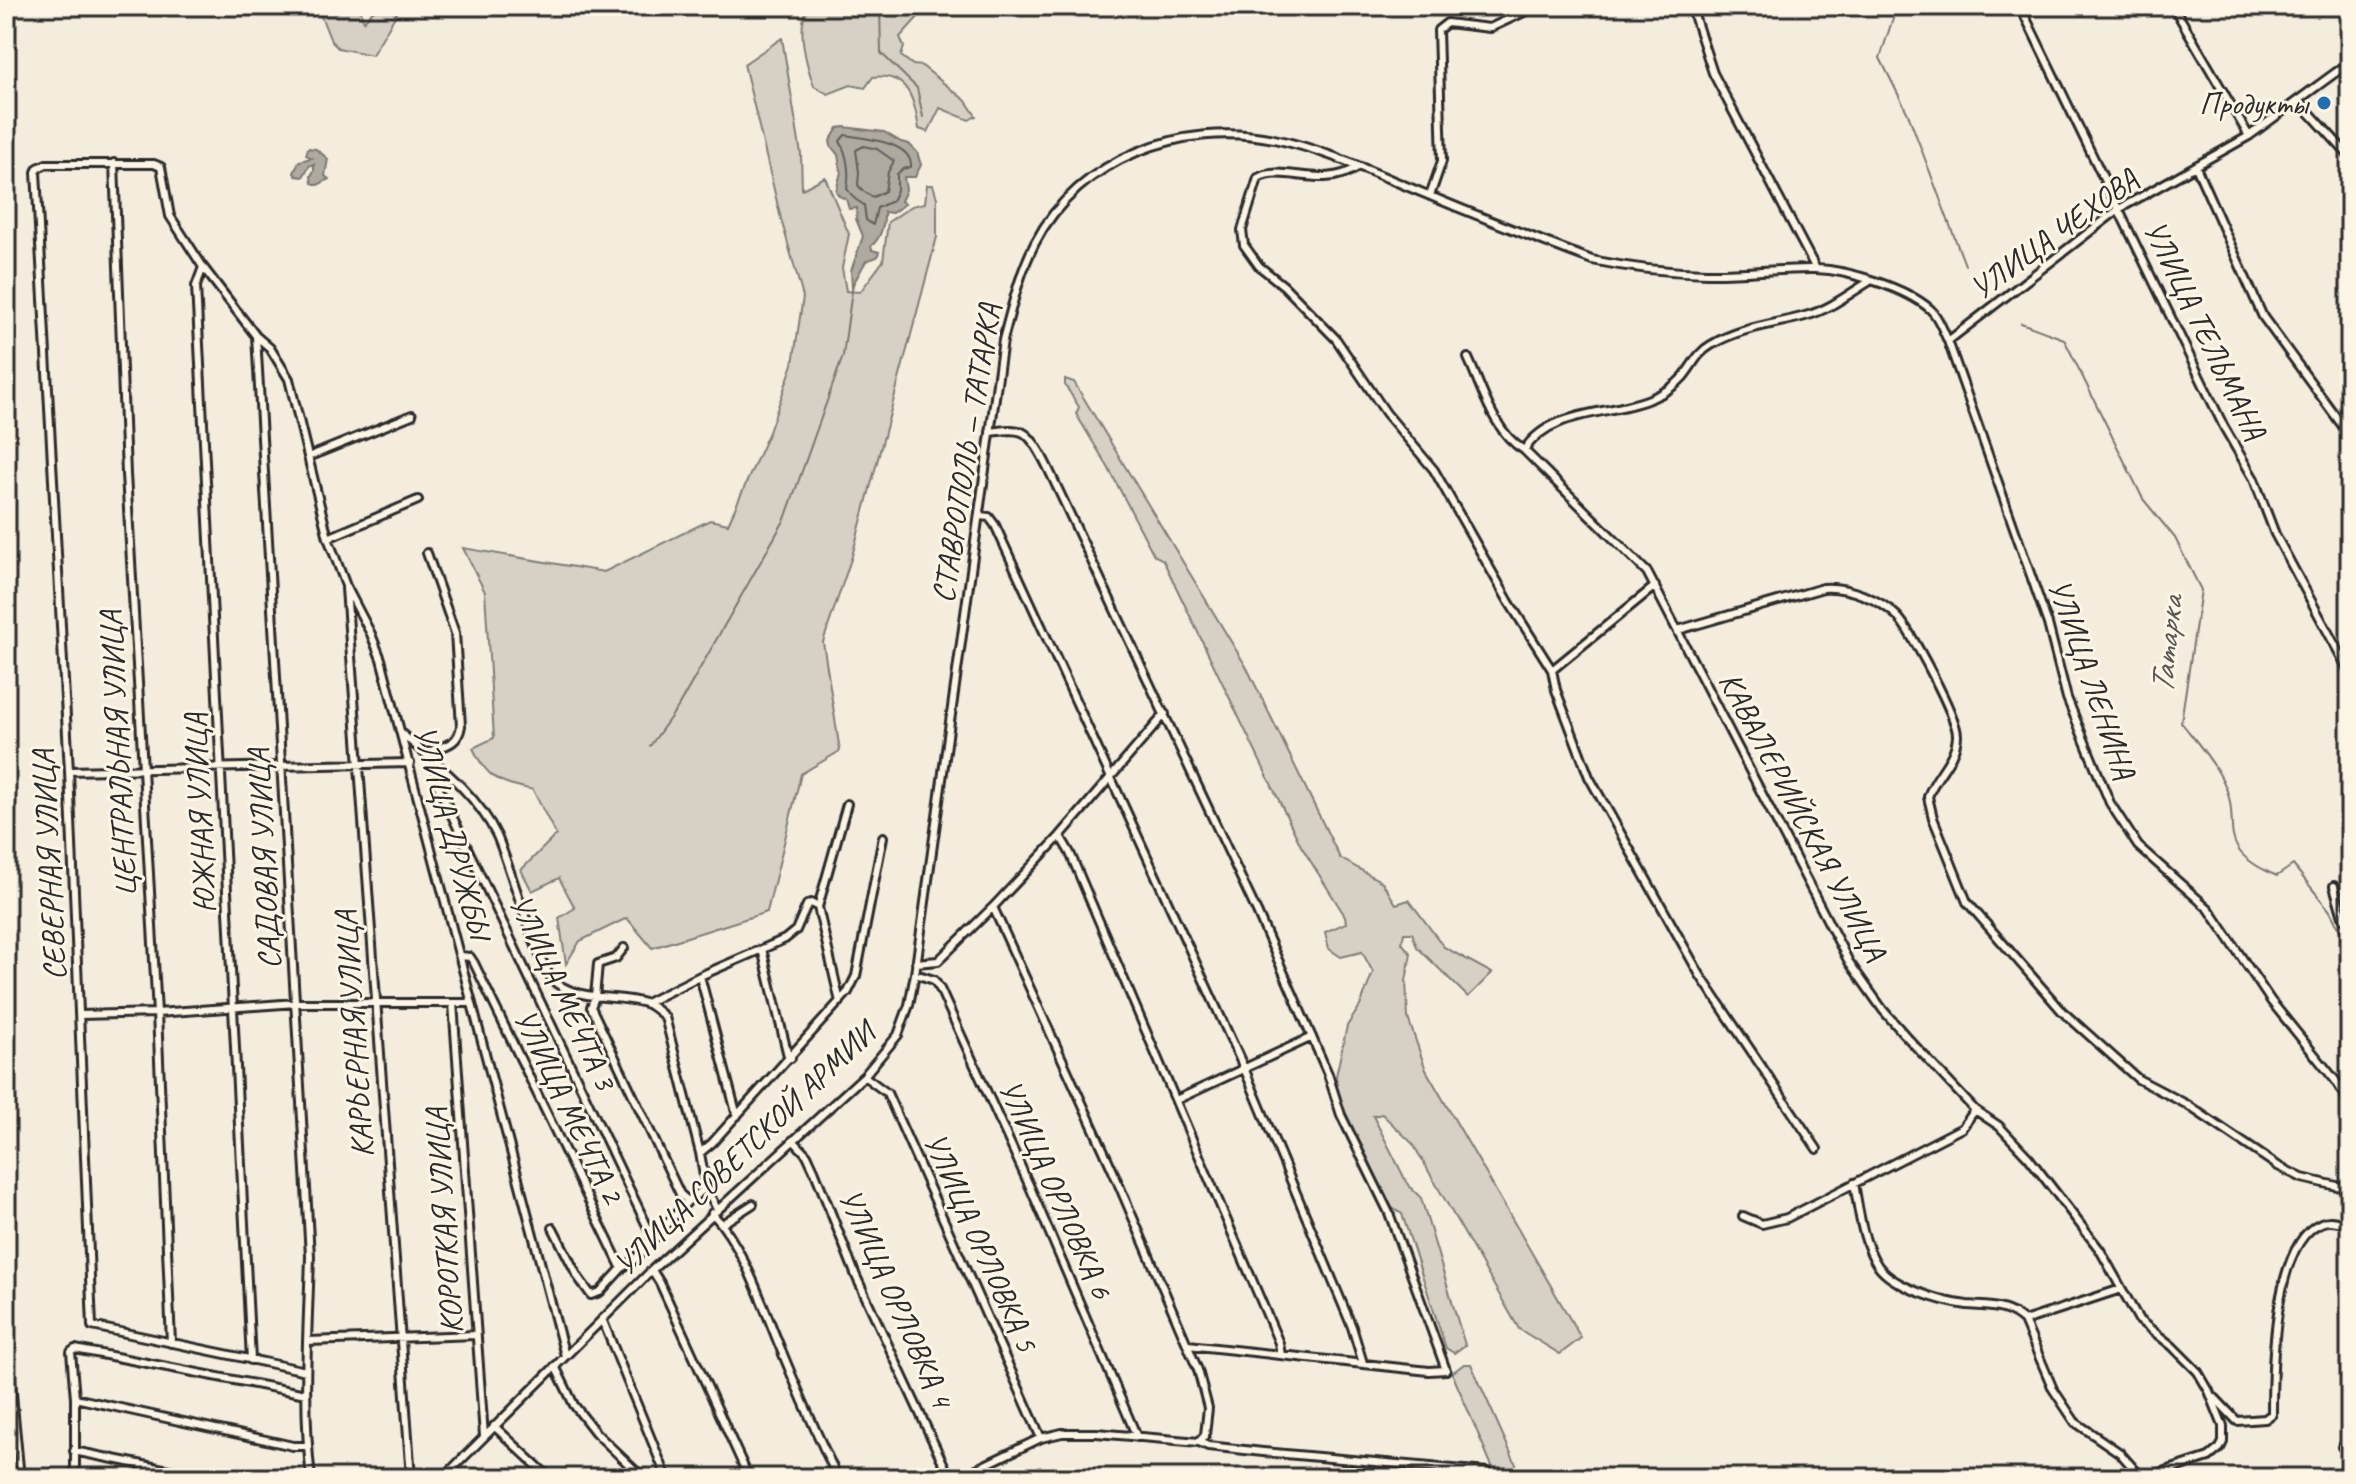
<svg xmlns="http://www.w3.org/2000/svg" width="2356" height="1484" font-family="Caveat,sans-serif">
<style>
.green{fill:#d6d1c4;stroke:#807e78;stroke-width:2}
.water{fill:#afaaa0;stroke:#7a7771;stroke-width:2}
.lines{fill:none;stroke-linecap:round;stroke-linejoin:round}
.shore{stroke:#605e5a;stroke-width:2}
.stream{stroke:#7a7771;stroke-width:2}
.minor-casing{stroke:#2b2b2b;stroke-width:12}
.minor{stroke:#fcf5e5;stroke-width:6}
.poi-dot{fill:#1f6fb2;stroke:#fcf5e5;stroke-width:3}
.labels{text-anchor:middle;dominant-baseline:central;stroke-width:6;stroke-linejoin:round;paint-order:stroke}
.poi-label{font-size:32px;fill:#2b2b2b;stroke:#fcf5e5;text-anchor:end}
.street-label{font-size:32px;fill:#2b2b2b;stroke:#fcf5e5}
.water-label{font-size:34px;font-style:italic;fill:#595754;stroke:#fcf5e5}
</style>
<rect width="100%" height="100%" fill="#f4edde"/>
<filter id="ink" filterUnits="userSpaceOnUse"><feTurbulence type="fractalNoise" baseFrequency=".0125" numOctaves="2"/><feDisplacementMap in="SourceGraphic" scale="16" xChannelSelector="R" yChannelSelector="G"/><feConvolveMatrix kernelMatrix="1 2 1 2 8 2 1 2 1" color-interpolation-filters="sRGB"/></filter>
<g filter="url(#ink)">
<path class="green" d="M317 6H358L364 21 377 6H401L372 55 338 48 331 41Z
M808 6H928L900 37 904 47 901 56 913 65 922 66 966 101 976 116 969 120 940 108 928 132 919 129C914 100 909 73 873 77L865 88 851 85 828 94 814 86C806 64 796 27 808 6Z
M782 38 801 154 802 189 825 177 849 234 842 268 846 291 860 292 883 261 888 222 912 206 925 203 927 185H933L937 198V237L852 556 823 642 840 751 801 774 767 912 652 948 627 918 580 941 566 964 559 918 575 908 559 878 532 891 521 870 556 835 533 790C500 782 488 781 473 748L494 738 485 592 463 548 604 572 710 520 728 524 769 432 793 364 803 297 781 219 744 64Z
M1065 379 1074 382 1247 668 1340 858 1382 882 1396 904 1409 900 1444 947 1492 973 1468 997 1417 947 1412 933H1404L1402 943 1411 954 1406 981 1408 1018 1426 1070 1581 1338 1560 1354 1519 1329 1413 1144 1382 1114 1373 1116 1408 1185 1421 1198 1465 1345 1454 1353 1446 1348 1402 1214 1387 1205 1352 1137 1338 1099 1336 1076 1347 1026 1360 1006 1373 972 1362 952 1341 957 1329 949 1325 932 1346 923 1345 916 1301 846 1163 560 1154 555 1108 467 1076 414 1079 407 1065 385Z
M1464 1364H1471L1522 1478H1497L1452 1373Z"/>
<path class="water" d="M844 127 884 132 901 142 909 144 917 152 921 165 915 177H904L906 190 901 201 905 204 892 213 884 212C885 222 881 239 871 246L872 250 879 252 877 257 866 261 852 286 851 271 863 236 856 219 857 208 849 209 846 199 839 196 836 191 841 172 838 155 831 146 830 141 838 128Z
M308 148 316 149 328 159 325 176 329 179 318 185 312 183 311 176 314 170V164L309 166 303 177 296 176 294 173 299 161 312 158 306 155Z"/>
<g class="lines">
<path class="shore" d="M845 135C864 138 913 142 911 167L903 169 897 174V190L892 201 877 208 873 225 866 220 864 205 855 199 847 189C850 172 848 157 840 141Z
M864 146 877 149 894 161 888 172 885 191 873 197 863 191 858 185 859 172 856 150Z"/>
<path class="stream" d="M880 6 881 53 917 88 923 117
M1893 18 1880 58 1908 114 1965 265
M2021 323 2064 339 2143 499 2175 538 2201 590 2181 722C2195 740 2212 759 2222 779 2246 826 2208 846 2277 876L2293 865 2330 911 2350 950
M650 746 678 707 785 519 843 356 853 283"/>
<defs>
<path id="minor" d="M1691 6 1713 73 1816 269
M2020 6 2224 427 2254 479 2275 534 2350 673
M2173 6 2249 136
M2299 101 2350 157
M114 163 126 474 157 1013 171 1343
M1358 167C1322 190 1284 164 1258 178L1242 230 1244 245 1259 266 1284 286 1336 339 1386 413 1434 470 1509 602 1552 670 1556 690 1589 777 1700 975 1817 1149
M2196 167 2263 317 2350 436
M1430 196 1442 161 1438 30 1447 23 1490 28 1537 6
M203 267 196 286 251 1360
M1870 281C1849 294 1829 310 1805 316 1772 325 1741 327 1711 345 1697 353 1693 365 1683 377 1675 386 1664 393 1652 398 1611 416 1552 408 1524 450L1647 572 1849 962 1883 1010 1904 1034 1975 1110 1999 1126 2029 1158 2100 1250 2139 1320 2172 1346 2198 1372 2209 1391 2223 1426V1442L2220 1448 2209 1457 2144 1478
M256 336 270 348 289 379 328 538 346 586 371 634 381 659 565 1356
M1948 341 2119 209 2249 136 2350 62
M1468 358C1482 388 1494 433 1524 450
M990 432C1000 431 1013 428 1022 432 1036 438 1050 473 1057 487L1257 912 1328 1074 1341 1115 1389 1213 1446 1370 1429 1371 1188 1345
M308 457 412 415
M980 516 989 517 995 525 1244 1068 1352 1327 1363 1363
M328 538 418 500
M427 553 455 633 461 726C458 744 447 745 431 751L429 757
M346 588 411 1478
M1678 630 1823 588C1846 586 1880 599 1897 616 1910 629 1958 718 1957 736 1956 760 1934 776 1928 797L1933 818 1967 902 2062 1011 2138 1079 2186 1104 2278 1166 2302 1178 2350 1189
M1552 670 1655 586
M402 734C436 763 478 795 497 836 510 865 538 969 556 983 583 1002 616 994 645 1003 652 1005 659 1012 665 1017L700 1153 706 1188 717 1209
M438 767 436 782 626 1182 649 1230 656 1236
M69 771 410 763
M1060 836 1070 853 1279 1343 1281 1355
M2334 886 2343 917 2350 924
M818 907 847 804
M818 907 840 1002
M993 907 1113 1171 1198 1370 1208 1408 1205 1435 1199 1442
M624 948 616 958 598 964 595 997 591 1007 680 1194 688 1201
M762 949 788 1056 791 1058
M460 956 470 957 474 963 620 1265 623 1267 633 1261 688 1201 706 1188
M916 963 938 961 993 907 1060 836 1165 714
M915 974 934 980 940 989 1030 1187 1137 1437
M700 976 737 1116
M453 1003 484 1436
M646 1003 700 976 785 939 796 930 807 905 811 903 818 907
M80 1015 157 1013 296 1003H472
M864 1076 887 1093 1041 1438
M1176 1100 1312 1037
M793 1140 807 1155 814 1170 856 1276 950 1478
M700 1153 712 1143 848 992 856 976 883 837
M1854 1183C1859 1211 1862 1242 1878 1266 1893 1287 1942 1302 1967 1305 1990 1307 2006 1305 2024 1321L2053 1389 2075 1422 2120 1453 2142 1478
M712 1213C744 1247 762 1304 780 1347 798 1391 817 1435 838 1478
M1743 1216 1762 1224 1787 1218 1962 1128 1975 1110
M722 1224 753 1204
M553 1228 578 1277 591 1295 600 1292 623 1267
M652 1270 660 1283 749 1478
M602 1319 667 1478
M2024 1321 2121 1289
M6 1331 20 1478
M308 1341 476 1335
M555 1366 574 1405 595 1432 643 1478
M306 1371 92 1326 69 771 36 172 38 168 46 164H154L161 167 170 216 203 267 256 336 310 1256C308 1330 302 1404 311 1478
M75 1398 293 1446H307
M2215 1398 2237 1421 2265 1419 2272 1414C2272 1369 2273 1243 2321 1223 2332 1218 2340 1224 2350 1224
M494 1426 550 1478
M2342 1447 2350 1452
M74 1451 208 1478
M75 1478V1398L71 1352 75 1349 306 1394
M443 1478 652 1270 864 1076 898 1035 909 1005 915 974 1003 340C1012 307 1019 274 1035 243 1078 158 1184 120 1274 139 1327 150 1378 175 1428 195 1482 218 1537 239 1592 260 1630 268 1668 272 1707 273 1743 274 1780 268 1816 269 1848 270 1906 288 1930 309 1939 317 1943 331 1948 341L2048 624 2067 698 2110 803 2138 846 2209 909 2271 1001 2335 1080 2350 1104
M958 1478 1041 1438 1062 1433H1096L1199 1442 1208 1446 1263 1452 1487 1472"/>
</defs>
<use href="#minor" class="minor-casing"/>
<use href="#minor" class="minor"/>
</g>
</g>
<circle class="poi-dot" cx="2324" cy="103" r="8"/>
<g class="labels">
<g class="poi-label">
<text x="2308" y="103">Продукты</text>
</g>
<g class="street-label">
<text transform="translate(2054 234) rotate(-36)">УЛИЦА ЧЕХОВА</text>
<text transform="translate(2205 330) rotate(64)">УЛИЦА ТЕЛЬМАНА</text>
<text transform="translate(966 453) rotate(-81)">СТАВРОПОЛЬ — ТАТАРКА</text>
<text transform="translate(2092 679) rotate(71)">УЛИЦА ЛЕНИНА</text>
<text transform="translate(118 754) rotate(-93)">ЦЕНТРАЛЬНАЯ УЛИЦА</text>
<text transform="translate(200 813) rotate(-93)">ЮЖНАЯ УЛИЦА</text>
<text transform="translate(1803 816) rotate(62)">КАВАЛЕРИЙСКАЯ УЛИЦА</text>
<text transform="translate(452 832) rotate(75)">УЛИЦА ДРУЖБЫ</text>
<text transform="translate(264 859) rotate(-93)">САДОВАЯ УЛИЦА</text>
<text transform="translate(49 865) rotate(-93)">СЕВЕРНАЯ УЛИЦА</text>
<text transform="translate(563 992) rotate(65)">УЛИЦА МЕЧТА 3</text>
<text transform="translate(354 1034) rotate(-94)">КАРЬЕРНАЯ УЛИЦА</text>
<text transform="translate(569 1106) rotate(64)">УЛИЦА МЕЧТА 2</text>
<text transform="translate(744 1149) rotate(-44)">УЛИЦА СОВЕТСКОЙ АРМИИ</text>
<text transform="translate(1056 1189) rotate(66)">УЛИЦА ОРЛОВКА 6</text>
<text transform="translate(444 1221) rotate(-94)">КОРОТКАЯ УЛИЦА</text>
<text transform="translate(981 1242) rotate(66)">УЛИЦА ОРЛОВКА 5</text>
<text transform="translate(896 1298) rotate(66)">УЛИЦА ОРЛОВКА 4</text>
</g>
<g class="water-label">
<text transform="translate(2166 645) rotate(-84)">Татарка</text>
</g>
</g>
<rect width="2356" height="1484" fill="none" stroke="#fcf5e5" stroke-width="32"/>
<rect x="16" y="16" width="2324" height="1452" fill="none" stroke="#2b2b2b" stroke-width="3" filter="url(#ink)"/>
</svg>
